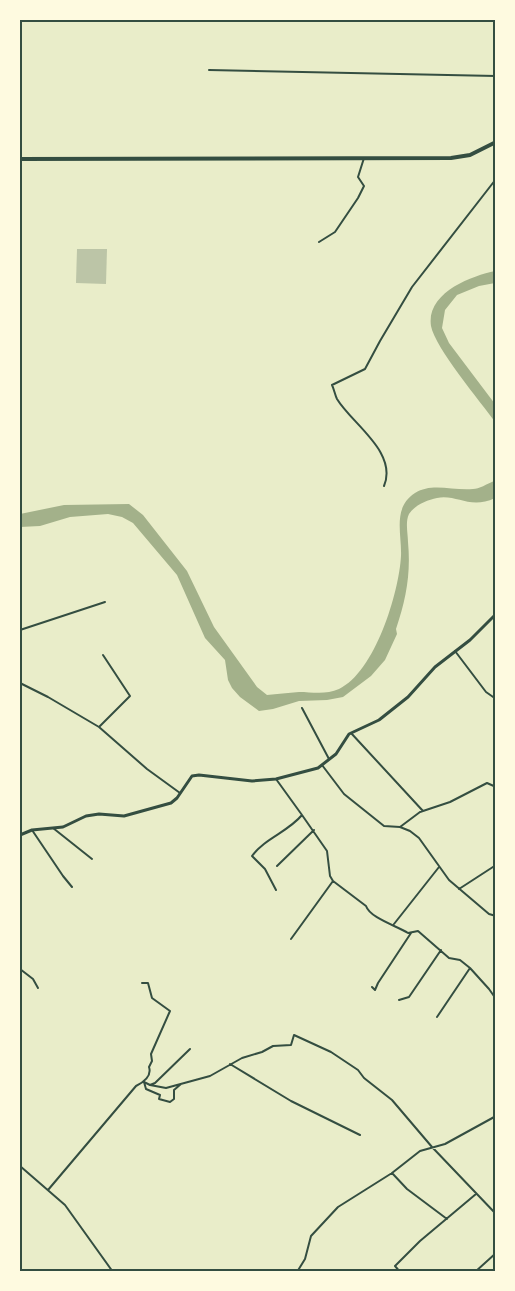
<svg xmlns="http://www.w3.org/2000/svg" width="515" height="1291" font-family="Raleway,sans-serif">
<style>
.water{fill:#a3b18a}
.building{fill:#bcc5a7}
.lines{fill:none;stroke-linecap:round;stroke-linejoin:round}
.minor{stroke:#344e41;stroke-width:2}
.tertiary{stroke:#344e41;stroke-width:3}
.primary{stroke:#344e41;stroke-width:4}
.neatline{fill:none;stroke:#344e41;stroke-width:2}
</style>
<rect width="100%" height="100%" fill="#e9edc9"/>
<path class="water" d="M495 271V283L479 286 457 295 445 310 442 328 449 343 495 404V422C481 402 435 348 431 326 426 293 471 276 495 271Z
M495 477V498C470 510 457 494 437 498 427 500 415 505 409 514 405 522 408 534 408 542 411 574 406 599 396 629L397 634 385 660 371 676 343 697 327 700 299 701 273 709 259 711 240 697 232 688 228 680 225 660 205 638 177 575 133 523 122 517 108 514 70 517 40 526 20 527V514L64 505 129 504 143 515 187 571 214 627 257 687 267 695C277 694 288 693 299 692 312 692 326 695 339 689 375 672 399 593 401 556 402 534 392 508 415 493 432 482 453 491 473 489 479 489 487 484 494 481Z"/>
<path class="building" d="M77 249H107L106 284 76 283Z"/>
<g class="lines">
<path class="minor" d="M209 70 496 76
M319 242 335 232 358 198 364 186 358 177 364 158
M384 486C398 452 352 424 337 399 335 395 334 389 332 385L365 369 380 341 412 287 496 179
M20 630 105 602
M455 651 486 692 496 699
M20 683 48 697 99 727 147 769 180 793
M302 708 329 759
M100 726 130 696 103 655
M351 733 423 811
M322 765 344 794 384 826 400 827 410 831 419 838 449 880 489 914 496 916
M276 779 302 815C288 832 265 838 252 856L265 869 276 890
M302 815 327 851 330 876 333 881 366 906C370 918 397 926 408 933L418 931 449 958 460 960 470 968 489 989 496 999
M400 827 420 812 450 802 487 783 496 787
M53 828 92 859
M32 830 63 876 72 887
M277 866 314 830
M459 889 496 865
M394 924 439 867
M291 939 333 881
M20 969 33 979 38 988
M372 987 375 990 378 983 411 933
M399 1000 409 997 441 950
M437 1017 470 968
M230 1064 291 1101 360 1135
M181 1084 174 1090V1099L170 1102 159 1099 160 1095 146 1089 144 1082 150 1085 155 1083 190 1049
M150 1085 166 1088 210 1076 242 1058 262 1052 273 1046 291 1045 294 1035 331 1052 358 1070 364 1078 392 1100 432 1147 496 1214
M20 1166 65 1205 113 1272
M392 1173 407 1189 447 1219
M48 1190 136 1086C144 1082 152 1076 149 1067L152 1061 151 1054 170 1011 152 998 148 983H142
M297 1272 305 1259 311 1236 338 1207 392 1173 420 1151 445 1144 496 1116
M400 1272 395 1266 420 1241 476 1194
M475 1272 496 1253"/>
<path class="tertiary" d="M20 835 32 830 63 827 86 816 99 814 124 816 171 803 177 798 192 776 199 775 252 781 276 779 318 768 336 754 349 734 379 720 408 697 435 667 470 640 496 614"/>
<path class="primary" d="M20 159 451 158 470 155 496 142"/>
</g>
<rect width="515" height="1291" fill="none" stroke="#fefae0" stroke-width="42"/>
<rect x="21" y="21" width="473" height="1249" class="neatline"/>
</svg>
